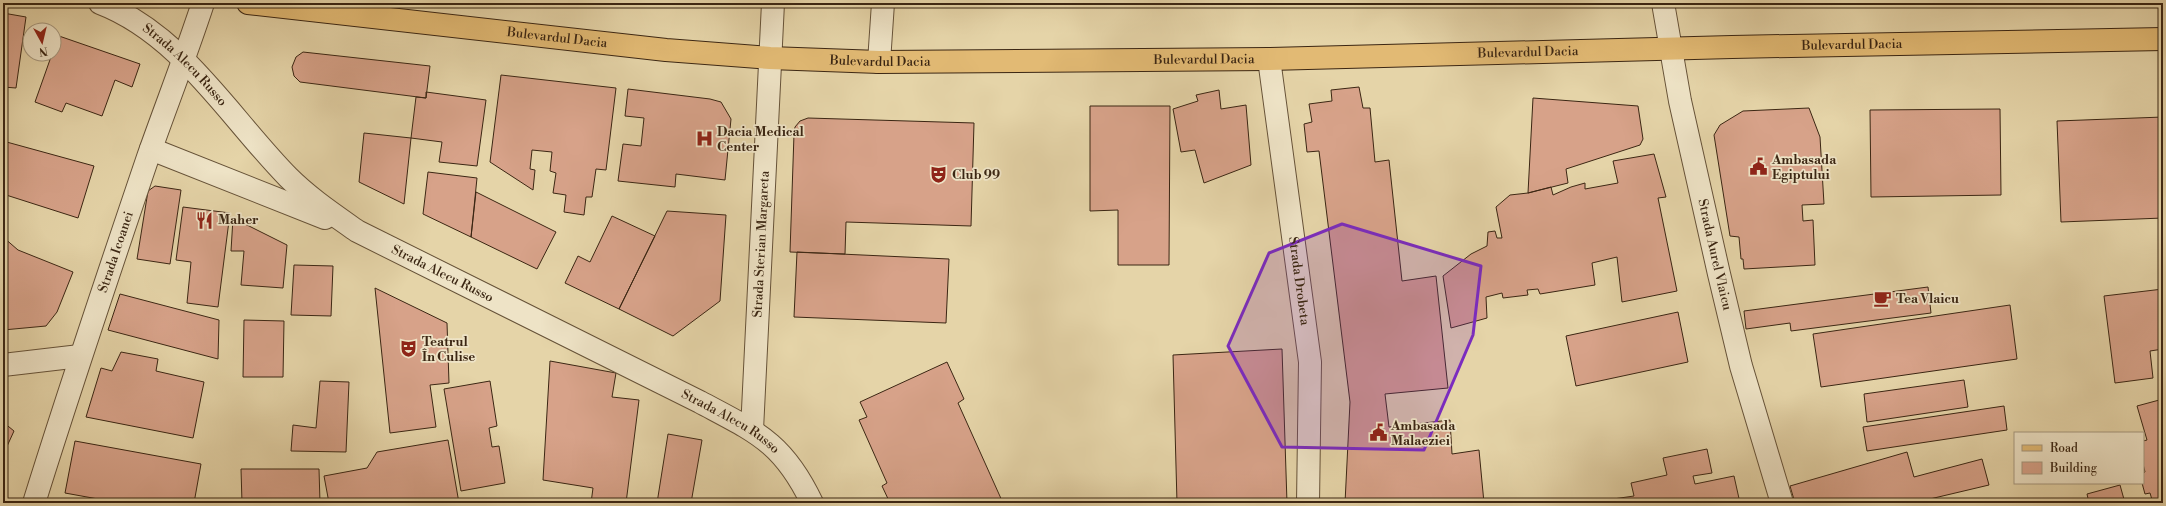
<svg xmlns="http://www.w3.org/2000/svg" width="2166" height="506" font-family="'Libre Bodoni',serif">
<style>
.building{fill:#d7a289;stroke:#3b2613}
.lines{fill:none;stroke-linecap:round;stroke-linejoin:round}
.minor-casing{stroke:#665238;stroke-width:24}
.major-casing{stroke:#3b2613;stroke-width:24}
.minor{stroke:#eee3c6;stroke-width:22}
.major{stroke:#e2ba74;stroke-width:22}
.marked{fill:#7b2cbf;fill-opacity:0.2;stroke:#7b2cbf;stroke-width:3;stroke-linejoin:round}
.labels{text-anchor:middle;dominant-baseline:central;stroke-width:3.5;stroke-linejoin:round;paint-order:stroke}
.street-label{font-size:13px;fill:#3b2613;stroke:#eee3c6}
.poi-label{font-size:13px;font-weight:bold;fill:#3b2613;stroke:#eee3c6;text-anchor:start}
</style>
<rect width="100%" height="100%" fill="#e5d4a8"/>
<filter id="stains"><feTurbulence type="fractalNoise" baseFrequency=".005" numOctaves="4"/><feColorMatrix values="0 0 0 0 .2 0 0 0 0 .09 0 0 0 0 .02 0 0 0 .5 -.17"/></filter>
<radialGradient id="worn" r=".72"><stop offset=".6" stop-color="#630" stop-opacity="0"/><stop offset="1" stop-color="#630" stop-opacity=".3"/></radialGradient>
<path class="building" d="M695 3H712V5Z
M3 13 26 17 16 88 3 87Z
M59 36 140 64 132 87 115 80 102 116 66 103 62 112 35 102 52 54H54Z
M303 52 430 66 426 98 300 82 294 76 292 67 296 57Z
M501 75 616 88 606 170 596 169 592 197H586L584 215 564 212 566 195 553 193 556 173 550 171 552 152 532 150 530 169 535 170 533 190 490 162Z
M1359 87 1363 108H1370L1375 162 1389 160 1402 281 1436 276 1448 388 1385 394 1389 427 1450 420 1452 454 1479 450 1484 503H1345L1350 402 1319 151 1307 152 1304 124 1312 122 1309 104 1332 101 1331 90Z
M628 89 710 99 721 102 731 119 725 180 676 174 675 187 618 181 623 144 641 146 644 118 625 116Z
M1219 90 1221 109 1246 105 1251 165 1204 183 1195 150 1181 152 1173 109 1198 101 1196 95Z
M426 92 486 100 477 166 439 162 442 142 411 138 416 97 426 98Z
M1533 98 1638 106 1643 139 1640 145 1566 169 1568 183 1528 193Z
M1090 106H1170L1169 265H1118V210L1090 211Z
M1809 108 1820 137 1824 204 1802 205 1803 221 1813 220 1815 265 1744 269 1743 259H1741L1739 237 1730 236 1714 135 1720 125 1743 111Z
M2000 109 2001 195 1871 197 1870 110Z
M2163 117V218L2061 222 2057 121Z
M808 118 974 123 971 226 846 222 845 254 790 252 794 134 795 127 800 121Z
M364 133 411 138 404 204 359 182Z
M3 141 94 166 78 218 3 194Z
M1654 154 1666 197 1658 198 1677 291 1622 302 1617 257 1592 263 1595 285 1540 294 1538 289 1527 290 1528 295 1503 298 1502 293 1486 297 1487 318 1451 328 1443 276 1471 254 1487 246 1488 232 1495 231 1497 238H1502L1496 207 1510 195 1528 193 1551 187 1553 195 1571 187 1585 183V189L1618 183 1613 161Z
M428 172 477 178 471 237 423 214Z
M155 186 181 190 170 264 137 259 148 191Z
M476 192 556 232 537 269 471 237Z
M183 207 230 213 218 307 187 303 191 262 176 260Z
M667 211 726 215 720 301 673 336 619 309Z
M612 216 655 236 619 309 565 283 578 256 590 262Z
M233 218 287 245 283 288 241 285 244 251H231Z
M3 237 18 250 73 272 57 312 46 326 3 330Z
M797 252 949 259 946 323 794 317Z
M294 265 333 266 331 316 291 315Z
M1928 287 1931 313 1791 331 1790 323 1746 329 1744 311Z
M375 288 447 323 449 383 430 385 436 427 390 433Z
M2163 289V349L2150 351 2153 378 2115 383 2104 296Z
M120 294 219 320 218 359 108 330Z
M2010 305 2017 359 1821 387 1813 334Z
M1678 312 1688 362 1576 386 1566 336Z
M244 320 284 321 283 377H243Z
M1282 349 1287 503H1177L1173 355Z
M121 352 158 359 156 371 204 382 193 438 86 417 101 368 112 371Z
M550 361 616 373 612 397 639 400 626 503H591L593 488 543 480Z
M947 362 964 399 958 403 1003 503H890L882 486 887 483 859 420 867 417 860 402Z
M1964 380 1968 407 1867 422 1864 394Z
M320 381 349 382 346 452 291 451 293 425 316 428Z
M490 381 497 426 489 428 492 447 499 446 505 483 461 491 444 389Z
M2163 399V503H2153L2150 493 2145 494 2142 483 2143 473 2145 472 2143 464V441L2147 440 2137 406Z
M2004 406 2007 430 1867 451 1863 427Z
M3 422 14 431 3 455Z
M668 434 702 440 691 503H657Z
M448 440 459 503H329L324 476 367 468 377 452Z
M75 441 201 464 194 503H120L65 493Z
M1707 449 1712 473 1693 476 1695 484 1734 476 1740 503H1585L1634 496 1631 483 1667 475 1663 458Z
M1907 452 1914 477 1982 459 1989 485 1913 503H1795L1790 486Z
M241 469H319L320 503H242Z
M2120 485 2125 503H2089L2087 494Z"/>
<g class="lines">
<defs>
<g id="minor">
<path id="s1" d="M100 3C181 34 229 117 288 177 309 198 333 214 357 231L700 402C756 432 783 442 812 503"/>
<path id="s2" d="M1663 3 1680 101 1719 274 1741 366 1782 503"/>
<path id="s3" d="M1269 59 1310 362 1308 503"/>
<path d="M879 62 883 3"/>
<path d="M151 149 325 218"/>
<path d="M3 365 80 356"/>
<path id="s4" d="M752 430 773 3"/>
<path id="s5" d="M34 503C70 387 109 272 148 157 166 106 186 55 203 3"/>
</g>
<g id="major">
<path id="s6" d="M248 3 666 50 770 58 879 62 1269 59 1732 47 2163 39"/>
</g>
</defs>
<use href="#minor" class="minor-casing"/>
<use href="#major" class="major-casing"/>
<use href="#minor" class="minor"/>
<use href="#major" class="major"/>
</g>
<path class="marked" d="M1342 224 1481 266 1473 335 1424 450 1282 447 1228 346 1269 253Z"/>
<defs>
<symbol id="hospital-bare" viewBox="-9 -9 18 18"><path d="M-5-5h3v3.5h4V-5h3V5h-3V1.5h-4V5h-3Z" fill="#8f2418" stroke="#eee3c6" stroke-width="2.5" paint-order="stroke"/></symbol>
<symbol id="civic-bare" viewBox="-9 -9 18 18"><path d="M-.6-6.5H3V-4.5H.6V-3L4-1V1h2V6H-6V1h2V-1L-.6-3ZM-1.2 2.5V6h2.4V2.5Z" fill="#8f2418" stroke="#eee3c6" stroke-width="2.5" paint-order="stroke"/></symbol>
<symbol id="theatre-bare" viewBox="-9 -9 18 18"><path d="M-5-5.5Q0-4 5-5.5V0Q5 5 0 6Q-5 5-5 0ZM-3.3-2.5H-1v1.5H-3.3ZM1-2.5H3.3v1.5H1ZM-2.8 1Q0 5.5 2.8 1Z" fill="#8f2418" stroke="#eee3c6" stroke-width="2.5" paint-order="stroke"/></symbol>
<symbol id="restaurant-bare" viewBox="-9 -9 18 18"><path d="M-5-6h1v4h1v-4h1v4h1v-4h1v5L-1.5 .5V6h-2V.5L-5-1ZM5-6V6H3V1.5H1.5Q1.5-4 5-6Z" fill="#8f2418" stroke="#eee3c6" stroke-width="2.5" paint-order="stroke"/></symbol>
<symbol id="cafe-bare" viewBox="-9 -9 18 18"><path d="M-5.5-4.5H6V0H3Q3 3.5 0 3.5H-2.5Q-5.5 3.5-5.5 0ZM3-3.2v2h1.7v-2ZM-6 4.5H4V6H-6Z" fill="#8f2418" stroke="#eee3c6" stroke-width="2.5" paint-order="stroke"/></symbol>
</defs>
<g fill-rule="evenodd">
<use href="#hospital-bare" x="692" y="126" width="25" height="25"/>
<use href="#civic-bare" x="1746" y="154" width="25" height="25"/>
<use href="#theatre-bare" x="926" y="162" width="25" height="25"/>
<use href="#restaurant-bare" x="192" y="208" width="25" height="25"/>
<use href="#cafe-bare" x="1870" y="286" width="25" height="25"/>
<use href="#theatre-bare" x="396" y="336" width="25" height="25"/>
<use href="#civic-bare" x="1366" y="420" width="25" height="25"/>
</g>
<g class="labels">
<g class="street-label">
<text stroke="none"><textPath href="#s6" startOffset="311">Bulevardul Dacia</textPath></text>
<text stroke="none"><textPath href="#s6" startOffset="1607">Bulevardul Dacia</textPath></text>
<text stroke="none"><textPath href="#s6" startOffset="1283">Bulevardul Dacia</textPath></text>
<text stroke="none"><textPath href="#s6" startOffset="959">Bulevardul Dacia</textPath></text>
<text stroke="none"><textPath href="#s6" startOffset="635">Bulevardul Dacia</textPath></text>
<text stroke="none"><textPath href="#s1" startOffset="106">Strada Alecu Russo</textPath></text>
<text stroke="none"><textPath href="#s4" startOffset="186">Strada Sterian Margareta</textPath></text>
<text stroke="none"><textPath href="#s5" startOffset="264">Strada Icoanei</textPath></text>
<text stroke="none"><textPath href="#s2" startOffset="257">Strada Aurel Vlaicu</textPath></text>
<text stroke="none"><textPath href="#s1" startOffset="442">Strada Alecu Russo</textPath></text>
<text stroke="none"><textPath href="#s3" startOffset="224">Strada Drobeta</textPath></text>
<text stroke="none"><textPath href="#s1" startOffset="766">Strada Alecu Russo</textPath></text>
</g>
<g class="poi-label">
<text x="717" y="132">Dacia Medical<tspan x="717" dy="15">Center</tspan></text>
<text x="1772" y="160">Ambasada<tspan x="1772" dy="15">Egiptului</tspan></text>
<text x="952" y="175">Club 99</text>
<text x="218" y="220">Maher</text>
<text x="1896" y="299">Tea Vlaicu</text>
<text x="422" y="342">Teatrul<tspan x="422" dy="15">În Culise</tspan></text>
<text x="1391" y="426">Ambasada<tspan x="1391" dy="15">Malaeziei</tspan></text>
</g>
</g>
<rect width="2166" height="506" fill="none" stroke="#e5d4a8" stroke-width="16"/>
<rect x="4" y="4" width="2158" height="498" fill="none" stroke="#3b2613" stroke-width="2"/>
<rect x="8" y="8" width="2150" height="490" fill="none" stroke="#3b2613"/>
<rect x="2014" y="432" width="130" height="52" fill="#eee3c6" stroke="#a6977e"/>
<rect x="2022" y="445" width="20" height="6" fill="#e2ba74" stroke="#a6977e"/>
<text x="2050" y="452" font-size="12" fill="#3b2613">Road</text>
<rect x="2022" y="462" width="20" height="12" fill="#d7a289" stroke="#a6977e"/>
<text x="2050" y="472" font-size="12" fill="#3b2613">Building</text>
<g transform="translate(42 42) rotate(172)"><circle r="19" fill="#eee3c6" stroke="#a6977e"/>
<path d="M0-3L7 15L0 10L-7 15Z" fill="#8f2418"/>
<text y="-6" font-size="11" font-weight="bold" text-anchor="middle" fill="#3b2613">N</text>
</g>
<rect width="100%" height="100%" filter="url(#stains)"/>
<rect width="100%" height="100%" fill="url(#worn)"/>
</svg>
